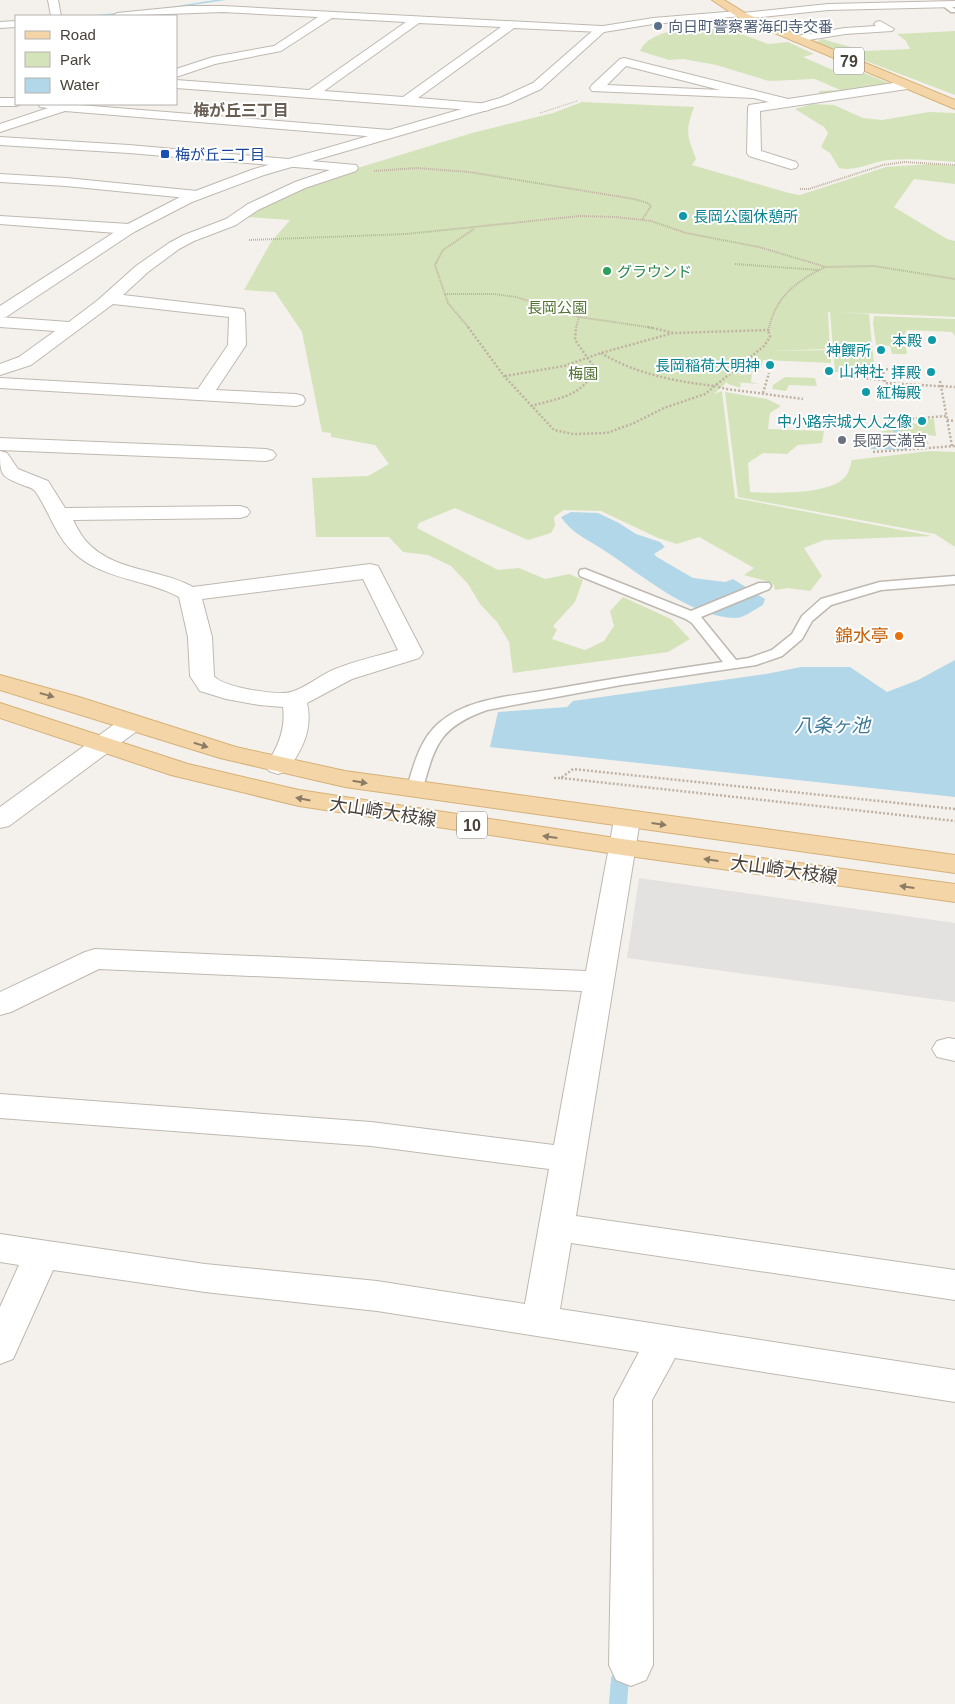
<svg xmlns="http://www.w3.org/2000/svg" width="955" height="1704" font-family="Arial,'Noto Sans JP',sans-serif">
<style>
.green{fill:#d5e3ba}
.parking{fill:#e4e2e0}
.water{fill:#b1d7e9}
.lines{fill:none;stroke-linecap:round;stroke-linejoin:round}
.stream{fill:#b1d7e9;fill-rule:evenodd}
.service-casing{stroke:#bfb8b0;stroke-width:3}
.minor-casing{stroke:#bfb8b0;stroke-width:2}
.tertiary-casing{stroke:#bfb8b0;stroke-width:2}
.primary-casing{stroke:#d6b178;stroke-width:2}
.path-far2{stroke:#bfb2a3;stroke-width:1;stroke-dasharray:1 1;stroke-linecap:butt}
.path-far1{stroke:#bfb2a3;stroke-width:2;stroke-dasharray:1 1;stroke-linecap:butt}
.path{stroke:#bfb2a3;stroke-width:2.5;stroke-dasharray:2 2;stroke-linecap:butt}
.service{fill:#fff;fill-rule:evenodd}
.minor{fill:#fff;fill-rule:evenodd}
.tertiary{fill:#fff;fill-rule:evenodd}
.primary{fill:#f3d5a7;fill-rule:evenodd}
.oneway{fill:#8c7c66}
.service-dot{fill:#5c6f8a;stroke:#fff;stroke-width:2}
.transit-dot{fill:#1a4fb4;stroke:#fff;stroke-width:2}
.culture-dot{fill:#0f9aa8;stroke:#fff;stroke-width:2}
.leisure-dot{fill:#2e9e5b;stroke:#fff;stroke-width:2}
.worship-dot{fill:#6b7280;stroke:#fff;stroke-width:2}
.food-dot{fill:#e8710a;stroke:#fff;stroke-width:2}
.labels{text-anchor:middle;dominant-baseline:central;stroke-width:4;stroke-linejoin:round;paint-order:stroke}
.far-service-label{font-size:15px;fill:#4e5e75;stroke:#fff;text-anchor:start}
.far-transit-label{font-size:15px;fill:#164399;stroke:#fff;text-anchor:start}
.far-culture-label{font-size:15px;fill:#0d838f;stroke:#fff;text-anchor:end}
.far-leisure-label{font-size:15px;fill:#27864d;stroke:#fff;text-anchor:start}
.far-park-label{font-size:15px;fill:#527334;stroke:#fff}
.far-worship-label{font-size:15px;fill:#5b616d;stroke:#fff;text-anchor:start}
.shield{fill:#fff;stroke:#7f7a75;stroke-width:1}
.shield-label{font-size:16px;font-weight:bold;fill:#48413a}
.far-neighbourhood-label{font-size:16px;font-weight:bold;fill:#695e53;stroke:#fff}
.food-label{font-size:18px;fill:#c56008;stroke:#fff;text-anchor:end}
.street-label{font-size:18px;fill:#48413a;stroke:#fff}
.water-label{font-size:19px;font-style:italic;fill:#3b7a98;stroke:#fff}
</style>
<rect width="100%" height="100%" fill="#f4f1ec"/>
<path class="green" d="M723 27 768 44 788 42 814 54 803 57 833 70 844 72 857 70 891 84 820 94 819 91 840 90 815 79 769 81 716 65 683 59 669 60 640 51C650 27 701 27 723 27Z
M955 31V95L816 42 822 39 865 51 910 49 906 41 897 34Z
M582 102 694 107C685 132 687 135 696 159L692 165 789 193 800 195 886 167 932 164 955 166V184L914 179 894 207 947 239 955 241V317L835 312 869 314 875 374 835 372 830 312H828L830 349 767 351 831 350V363L763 360 760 371 735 376 752 374 751 382 759 384 736 382 741 383 740 388 728 384 727 382 714 394 722 391 735 498 932 536 824 540 804 548 822 576 810 591 788 588 775 590 774 585 766 581 744 575 754 568 699 537 677 544 658 538 601 511 564 510 554 517 555 526 551 533 528 540 455 508 419 523 417 528 498 570 519 568 545 579 569 574 583 580 575 602 553 626 557 630 552 639 585 650 604 641 614 626 610 611 623 597 671 619 690 639 668 652 513 673 509 642 497 622 480 604 468 584 451 566 428 555 403 552 389 537H316L312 478 368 476 389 464 375 445 331 437V433L322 432 302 332 275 292 244 290 271 242 290 220 248 217 259 211 256 210 303 187 338 174 472 133 553 113Z
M812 104 834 105 863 118 882 120 929 112 955 113V162C932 160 911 158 888 160 871 162 856 172 839 168L830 153 821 147 828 133 824 127 795 109Z
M874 316 955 319V336L952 332 907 330 904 336 907 354H892L890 346 876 345 873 323Z
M785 377 815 378 817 386 789 385 786 391 772 389 773 385Z
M725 392 767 399 781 406 770 413 768 429 824 431 822 443 798 445 787 454 763 453 748 463 750 492C774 493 827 495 844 478 849 474 850 466 852 460L930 451 955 452V547L935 534 738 497Z
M926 419H934L936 436 928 435 926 439 929 444 872 446V440H884L883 435 872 433 913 426 890 429V427L912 422 915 424 926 422Z"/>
<path class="parking" d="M639 878 955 923V1002L627 958Z"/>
<path class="water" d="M571 512 598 513 619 523 636 534 660 542 665 547 654 554 657 557 693 578 725 582 733 579 765 599 763 605C755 609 744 618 736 618 691 618 641 574 605 551 589 540 571 533 561 517Z
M955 660V797L490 747 498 712 567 707 573 701 766 674 801 667H850L887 692 918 680Z"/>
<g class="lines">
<path class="stream" d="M215 0H226L159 10 157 9Z
M128 12 130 14 92 16 94 15Z
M893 428 900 430 901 440 907 448 906 450 869 449 868 447 872 445H897L893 440Z
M620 1669 626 1672 629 1678 627 1704H609L611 1678 614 1672Z"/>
<defs>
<path id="service" d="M942 3H946L955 9V12H951L942 5Z
M585 569 691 611 759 583H769L771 586 769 589 701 617 736 660 749 658 772 650 792 634 802 616 821 599 880 582 955 576V584L881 590 831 605 812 621 802 639 782 656 756 665 621 685 487 710C439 727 435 745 422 791L419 794H409L406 791C413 768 419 740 439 723 469 697 516 696 554 689 610 679 667 670 723 662L692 623 686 619 580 576 579 573 580 570Z"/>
<path id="minor" d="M48 0H58L61 16H51Z
M955 1V7L828 10 743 19 738 16 743 13 828 4Z
M188 6H223L601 26 607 29 601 32 514 28 418 98 489 104 490 107 489 110 484 111 176 88V80L309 90 406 22 332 18 281 51 215 64 176 77V69L213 57 274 46 318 17 223 12 112 16 117 13ZM419 23 501 27 403 97 324 91Z
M16 21V27L0 28V22Z
M880 21 894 29 892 31 845 34 796 42 790 39 796 36 845 28 876 26 874 24 876 22Z
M624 58 788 99 907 81 913 85 907 89 760 111 761 151 796 162 798 165 796 168 791 169 749 156 747 153 748 108 749 105 769 102 754 98 592 91 590 88 592 85 620 59ZM626 66 720 90 607 85Z
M0 98H16V104H21L16 106H0Z
M38 104H67L390 130 397 134 390 138 65 111 0 132V124L48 108 40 107Z
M0 137 129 145 356 165 358 168 356 171 305 188 258 210 236 225 194 241 179 249 148 272 123 295 243 309 245 313 246 345 216 390 296 394 303 396 305 400 303 404 296 406 0 388V378L198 389 228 345 229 317 113 304 31 365 0 375V364L19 357 55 331 0 327V317L69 322 98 300 136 266 169 243 184 235 226 219 248 204 295 182 330 170 129 153 0 145Z
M0 174 66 178 197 191 202 192 204 195 202 198 197 199 66 186 0 182Z
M0 216 129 224 134 226 137 229 134 232 129 234 0 224Z
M0 438 266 449 273 451 276 455 273 459 266 461 0 450Z
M0 451 7 453 18 469 48 481 65 508 240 506 247 508 250 512 247 516 240 518 73 520C77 527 80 534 85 540 112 572 159 568 193 587L370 564 378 566 423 653 419 658 352 679 307 703C313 730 302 750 287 771L278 774 269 771 265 766C278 748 286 729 283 707L259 705 226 699 200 691 190 676 188 637 179 597C144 578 100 580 71 550 55 534 48 509 35 491 32 488 29 487 25 486 1 476 0 477 0 451ZM363 579 398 650C377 656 355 661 335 669 320 675 306 688 291 692 277 696 222 687 214 676L212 637 202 599Z
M132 716 141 718 144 723 141 728 9 826 0 828V807L123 718Z
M627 812 636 814 640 820 576 1216 955 1270V1300L571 1243 560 1309 955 1370V1402L675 1358 652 1400 653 1665 646 1680 631 1686 616 1680 609 1665 614 1399 639 1352 377 1311 205 1292 53 1270 13 1359 0 1364V1307L19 1265 0 1262V1234L205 1264 377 1281 525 1304 549 1169 371 1146 0 1118V1094L371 1122 554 1145 582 991 99 969 11 1012 0 1015V992L85 952 95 949 586 971 614 820 618 814Z
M948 1038 955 1039V1061L937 1057 932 1049 937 1041Z"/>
<path id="tertiary" d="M738 11 743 14 742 16 653 24 604 32 541 89 508 104 264 175 192 202 134 232 6 317 0 318V306L124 226 182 196 254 169 500 98 533 83 597 27 653 18Z"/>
<path id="primary" d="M712 0H724L747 14 955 100V109L739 18Z
M0 675 79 697 236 747 345 771 955 855V873L345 787 220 758 0 690Z
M0 703 188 764 299 790 622 839 955 884V902L622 855 299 806 171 775 0 718Z"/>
</defs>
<use href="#service" class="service-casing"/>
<use href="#minor" class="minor-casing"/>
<use href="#tertiary" class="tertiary-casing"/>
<use href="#primary" class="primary-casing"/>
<path class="path-far2" d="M540 113 577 101"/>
<path class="path-far1" d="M374 171 417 168 469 172 634 199 648 203 651 206 642 220
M800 189H809L883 165 904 162 955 165
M249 240 406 234 580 216 616 217 651 221 686 233 759 247 826 267 874 266 955 279
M735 264 819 270
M445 294H494L516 297 579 317 654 328
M469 328 448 303 435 265 443 250 474 229
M576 328 579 317
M769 328C776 296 797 281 825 267"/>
<path class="path" d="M468 327 504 376 554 430 573 434 607 433 634 423 664 408 705 394 764 346 770 337 768 330
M648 327 674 333 768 330 769 327
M601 353C636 374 674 381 714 386
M904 370 883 369 885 383 955 387
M505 376 564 366 601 353 673 333
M846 377 885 380
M940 381 952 446
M716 384 718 387 727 389 803 399
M763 393 769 373
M531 406C555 399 587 396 594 367L575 340 576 327
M947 420 955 421
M884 421 946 416
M873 452 955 446
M554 778H561L573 769 955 809
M561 778 955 821"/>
<use href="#service" class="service"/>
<use href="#minor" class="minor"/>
<use href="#tertiary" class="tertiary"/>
<use href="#primary" class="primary"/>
</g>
<defs><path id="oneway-solid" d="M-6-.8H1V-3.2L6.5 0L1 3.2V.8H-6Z" transform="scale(1.25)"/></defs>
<g class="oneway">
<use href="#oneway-solid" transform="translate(47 695) rotate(16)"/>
<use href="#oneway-solid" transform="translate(201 745) rotate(17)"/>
<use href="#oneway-solid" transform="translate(360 782) rotate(10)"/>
<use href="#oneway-solid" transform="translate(303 799) rotate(-169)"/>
<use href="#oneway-solid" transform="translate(659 824) rotate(8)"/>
<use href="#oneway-solid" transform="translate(550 837) rotate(-172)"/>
<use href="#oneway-solid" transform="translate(711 860) rotate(-172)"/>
<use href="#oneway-solid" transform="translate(907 887) rotate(-172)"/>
</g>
<circle class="service-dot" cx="658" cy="26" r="5"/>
<rect class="transit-dot" x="160" y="149" width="10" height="10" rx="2.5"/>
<g class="culture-dot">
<circle cx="683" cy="216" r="5"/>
<circle cx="932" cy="340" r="5"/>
<circle cx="881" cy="350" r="5"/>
<circle cx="770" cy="365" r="5"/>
<circle cx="829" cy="371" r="5"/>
<circle cx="931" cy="372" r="5"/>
<circle cx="866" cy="392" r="5"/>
<circle cx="922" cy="421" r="5"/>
</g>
<circle class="leisure-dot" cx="607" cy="271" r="5"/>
<circle class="worship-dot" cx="842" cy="440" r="5"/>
<circle class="food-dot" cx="899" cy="636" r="5"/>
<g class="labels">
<g class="far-service-label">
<text x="668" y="26">向日町警察署海印寺交番</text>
</g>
<g class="far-transit-label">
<text x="175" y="154">梅が丘二丁目</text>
</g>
<g class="far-culture-label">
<text x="693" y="216" text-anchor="start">長岡公園休憩所</text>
<text x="922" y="340">本殿</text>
<text x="871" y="350">神饌所</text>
<text x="760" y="365">長岡稲荷大明神</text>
<text x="839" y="371" text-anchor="start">山神社</text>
<text x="921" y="372">拝殿</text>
<text x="876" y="392" text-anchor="start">紅梅殿</text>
<text x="912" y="421">中小路宗城大人之像</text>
</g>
<g class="far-leisure-label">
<text x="617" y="271">グラウンド</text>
</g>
<g class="far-park-label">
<text x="557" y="307">長岡公園</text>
<text x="583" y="373">梅園</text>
</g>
<g class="far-worship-label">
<text x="852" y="440">長岡天満宮</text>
</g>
<g class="shield">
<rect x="834" y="47.5" width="30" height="27" rx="4"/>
<rect x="457" y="811.5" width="30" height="27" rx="4"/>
</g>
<g class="shield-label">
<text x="849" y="61">79</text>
<text x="472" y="825">10</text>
</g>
<g class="far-neighbourhood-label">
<text x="241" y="110">梅が丘三丁目</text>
</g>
<g class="food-label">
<text x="889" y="636">錦水亭</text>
</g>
<g class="street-label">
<text transform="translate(383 812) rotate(9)">大山崎大枝線</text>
<text transform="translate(784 870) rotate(8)">大山崎大枝線</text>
</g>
<g class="water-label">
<text x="832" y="725">八条ヶ池</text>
</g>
</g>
<rect x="15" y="15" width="162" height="90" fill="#ffffff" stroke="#b6b3b0"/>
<rect x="25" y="31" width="25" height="8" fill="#f3d5a7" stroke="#b6b3b0"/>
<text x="60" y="40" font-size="15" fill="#48413a">Road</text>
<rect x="25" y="52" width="25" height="15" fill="#d5e3ba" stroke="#b6b3b0"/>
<text x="60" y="65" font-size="15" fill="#48413a">Park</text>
<rect x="25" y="78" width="25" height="15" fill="#b1d7e9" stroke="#b6b3b0"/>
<text x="60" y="90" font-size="15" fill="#48413a">Water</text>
</svg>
